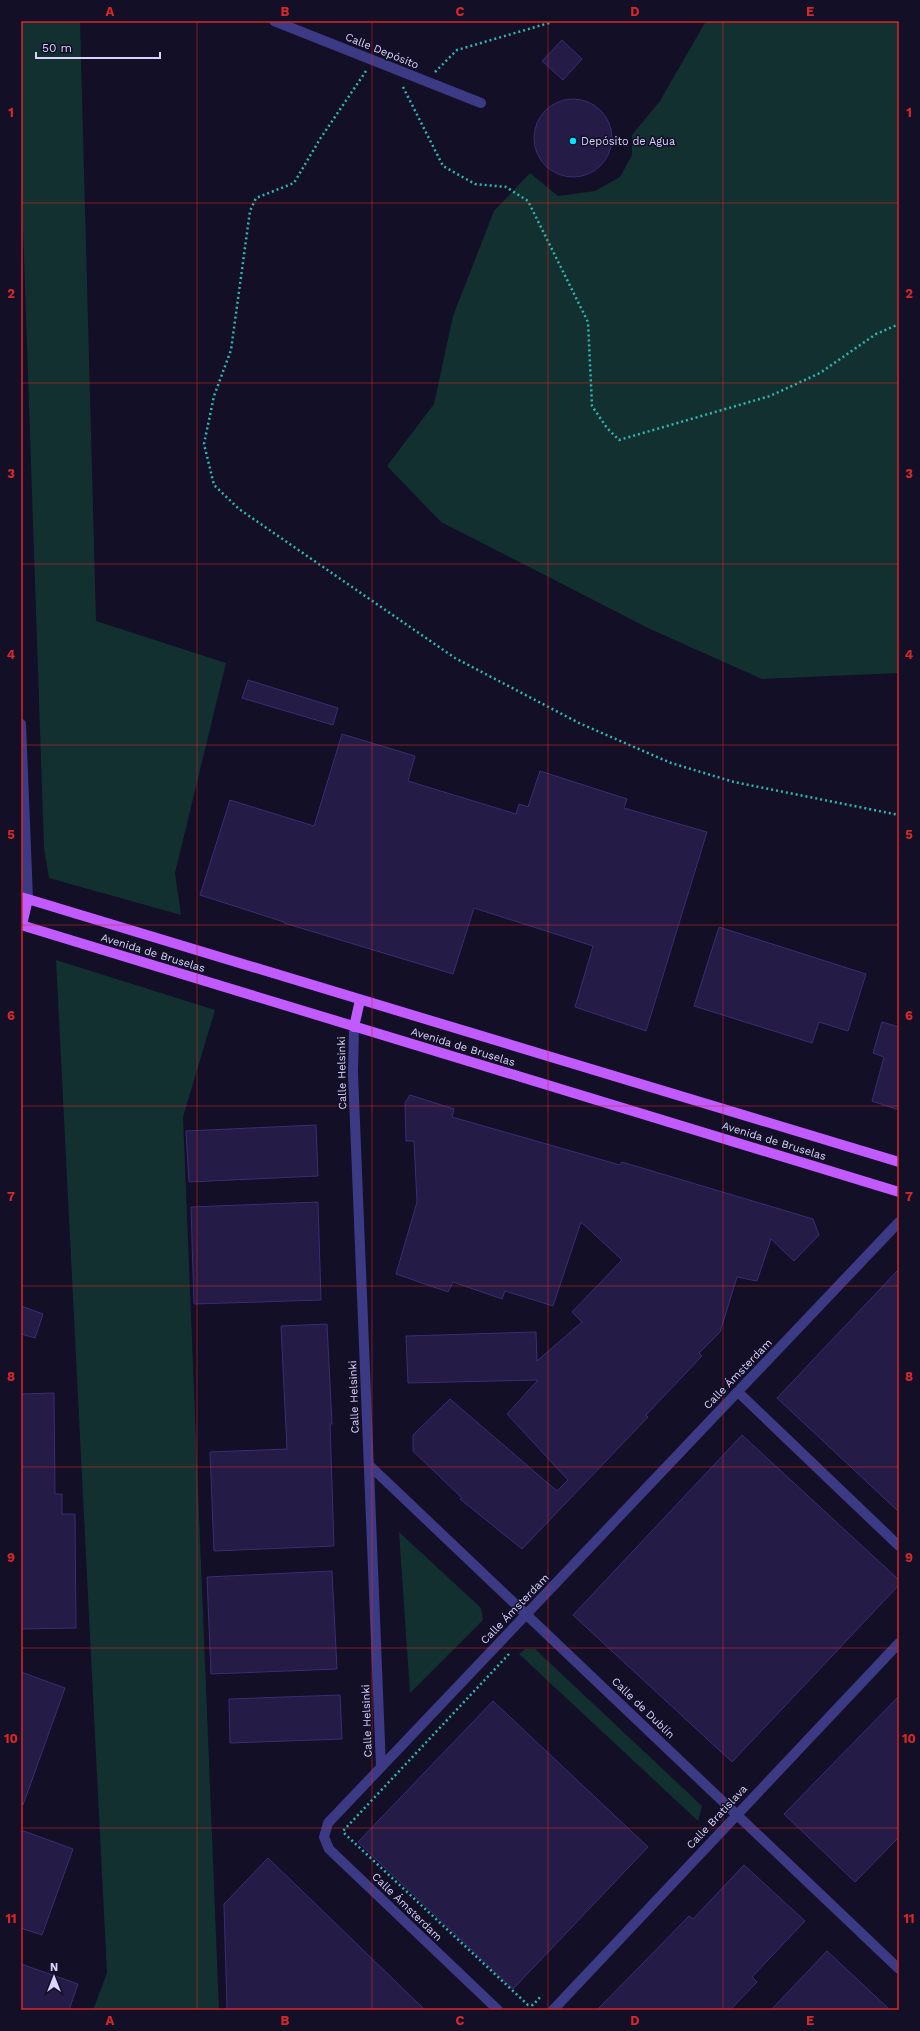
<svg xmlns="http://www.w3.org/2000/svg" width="920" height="2031" font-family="'Work Sans',sans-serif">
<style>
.green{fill:#12302f}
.building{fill:#241b47;stroke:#3b2d73}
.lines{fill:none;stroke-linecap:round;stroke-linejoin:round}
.path{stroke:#2fb8b0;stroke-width:2.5;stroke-dasharray:2 3;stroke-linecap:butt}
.minor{stroke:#3d3a85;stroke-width:10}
.major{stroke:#c25bff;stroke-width:10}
.grid{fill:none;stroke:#d62828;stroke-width:1;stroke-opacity:0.55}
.poi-dot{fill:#00e5ff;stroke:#130f26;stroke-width:1.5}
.labels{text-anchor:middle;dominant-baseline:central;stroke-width:3;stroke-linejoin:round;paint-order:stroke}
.street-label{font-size:11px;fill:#d9d4ff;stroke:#130f26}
.poi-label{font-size:11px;fill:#d9d4ff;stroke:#130f26;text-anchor:start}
.neatline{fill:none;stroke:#d62828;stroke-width:1.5}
.grid-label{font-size:13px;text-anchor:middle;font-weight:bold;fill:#d62828}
</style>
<rect width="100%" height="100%" fill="#130f26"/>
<path class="green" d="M21 21H80L96 621 226 663 175 873 181 915 49 878 44 848 21 169Z
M706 21H899V673L762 679 650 629 441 522 387 466 434 404 453 316 494 211 530 173 558 196 595 191 620 177 632 155V135L660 101Z
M56 960 215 1010 183 1117 219 2010H93L107 1973Z
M399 1532 481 1608 483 1620 410 1693Z
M525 1649H535L702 1806 698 1821 519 1654Z"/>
<path class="building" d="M562 40 582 59 563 80 542 61Z
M534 138a39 39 0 1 1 78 0a39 39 0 1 1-78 0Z
M248 680 338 708 333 725 242 698Z
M342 734 415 756 408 781 516 814 519 804 528 807 540 771 627 799 624 808 707 832 646 1031 575 1007 593 946 474 908 453 974 284 923V922L200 895 230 800 314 826Z
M719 927 866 974 848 1031 819 1022 812 1043 694 1006Z
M882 1022 899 1027V1110L872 1101 884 1057 873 1053Z
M410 1095 454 1109 452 1117 620 1165 622 1162 813 1219 819 1235 794 1261 771 1239 757 1281 737 1277 720 1332 699 1353 702 1356 646 1415 648 1417 522 1549 460 1499 462 1498 413 1451V1435L450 1399 557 1491 568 1480 507 1414 538 1380 408 1383 406 1336 536 1332 537 1361 582 1322 572 1312 622 1260 581 1222 553 1306 505 1291 502 1299 453 1282 448 1292 396 1274 417 1202 414 1141H406L405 1103Z
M316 1125 318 1176 189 1182 186 1131Z
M318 1202 321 1300 194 1304 191 1207Z
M899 1269V1512L777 1398Z
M21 1306 43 1314 35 1338 21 1334Z
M327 1324 332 1424H330L334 1546 214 1551 210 1452 287 1449 281 1326Z
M54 1393 55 1494H62V1514H75L76 1628 21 1629V1394Z
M742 1435 899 1580V1585L732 1762 573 1615Z
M332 1571 337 1669 211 1674 207 1577Z
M21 1672 65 1688 23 1805H21Z
M340 1695 342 1739 230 1743 229 1699Z
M899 1696V1837L855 1882 784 1814Z
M493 1701 648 1847 513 1989 358 1842Z
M21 1830 73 1849 42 1935 21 1928Z
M268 1858 425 2010H227L224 1904Z
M744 1865 805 1921 752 1977 757 1982 730 2010H597L689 1916 693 1919Z
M827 1951 890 2010H771Z
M21 1964 78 1984 69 2010H21Z"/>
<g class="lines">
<path class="path" d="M366 71 320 139 294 183 256 198 250 211 231 350 214 396 204 444 214 485 239 509 455 658 579 723 671 763 734 782 899 815
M435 72 457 50 549 23 551 21
M403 87 443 166 475 184 506 187 528 201 588 322 592 406 607 428 619 440 770 396 820 373 876 334 899 324
M509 1654 343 1831 345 1834 528 2005H533L542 1995"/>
<path class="minor" d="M274 21 481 103
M21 724 28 899
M354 1027 353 1073 381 1767
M738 1392 899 1546
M369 1465 899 1969
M498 2010 329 1849 324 1837 328 1823 899 1222
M553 2010 899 1643"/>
<path class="major" d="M21 897 899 1162
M21 925 899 1192
M22 925 28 899
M354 1027 360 1000"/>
</g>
<path class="grid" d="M197 21V2010M372 21V2010M548 21V2010M723 21V2010M21 203H899M21 383H899M21 564H899M21 745H899M21 925H899M21 1106H899M21 1286H899M21 1467H899M21 1648H899M21 1828H899"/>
<circle class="poi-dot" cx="573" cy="141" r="4"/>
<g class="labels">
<g class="street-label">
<text transform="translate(382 51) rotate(22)">Calle Depósito</text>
<text transform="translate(153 953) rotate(17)">Avenida de Bruselas</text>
<text transform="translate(463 1047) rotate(17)">Avenida de Bruselas</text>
<text transform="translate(342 1073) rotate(-91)">Calle Helsinki</text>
<text transform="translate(774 1141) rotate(17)">Avenida de Bruselas</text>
<text transform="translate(738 1374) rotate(-46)">Calle Ámsterdam</text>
<text transform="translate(354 1397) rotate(-92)">Calle Helsinki</text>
<text transform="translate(515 1609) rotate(-46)">Calle Ámsterdam</text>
<text transform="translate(643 1708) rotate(44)">Calle de Dublín</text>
<text transform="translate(367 1721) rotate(-92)">Calle Helsinki</text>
<text transform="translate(717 1817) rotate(-47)">Calle Bratislava</text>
<text transform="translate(407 1907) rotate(44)">Calle Ámsterdam</text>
</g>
<g class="poi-label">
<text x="581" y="141">Depósito de Agua</text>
</g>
</g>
<rect width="920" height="2031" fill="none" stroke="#130f26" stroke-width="44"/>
<g transform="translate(54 1977)" stroke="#130f26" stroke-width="3" paint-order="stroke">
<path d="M0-3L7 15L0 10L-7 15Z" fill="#d9d4ff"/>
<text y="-6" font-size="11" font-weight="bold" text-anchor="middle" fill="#d9d4ff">N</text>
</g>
<path d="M36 52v6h124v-6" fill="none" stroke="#d9d4ff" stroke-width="2"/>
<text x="42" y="52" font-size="12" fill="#d9d4ff" stroke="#130f26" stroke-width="3" paint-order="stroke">50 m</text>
<rect x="22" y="22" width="876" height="1987" class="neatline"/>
<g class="grid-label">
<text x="110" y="16">A</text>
<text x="285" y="16">B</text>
<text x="460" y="16">C</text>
<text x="635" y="16">D</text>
<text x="810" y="16">E</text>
<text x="11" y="117">1</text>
<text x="909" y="117">1</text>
<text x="11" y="298">2</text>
<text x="909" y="298">2</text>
<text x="11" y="478">3</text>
<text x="909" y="478">3</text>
<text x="11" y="659">4</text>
<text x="909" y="659">4</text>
<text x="11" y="839">5</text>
<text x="909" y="839">5</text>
<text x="11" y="1020">6</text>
<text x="909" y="1020">6</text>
<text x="11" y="1201">7</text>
<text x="909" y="1201">7</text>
<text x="11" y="1381">8</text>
<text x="909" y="1381">8</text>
<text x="11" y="1562">9</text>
<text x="909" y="1562">9</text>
<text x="11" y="1743">10</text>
<text x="909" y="1743">10</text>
<text x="11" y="1923">11</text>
<text x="909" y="1923">11</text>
<text x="110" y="2025">A</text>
<text x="285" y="2025">B</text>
<text x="460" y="2025">C</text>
<text x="635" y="2025">D</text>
<text x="810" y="2025">E</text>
</g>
</svg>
